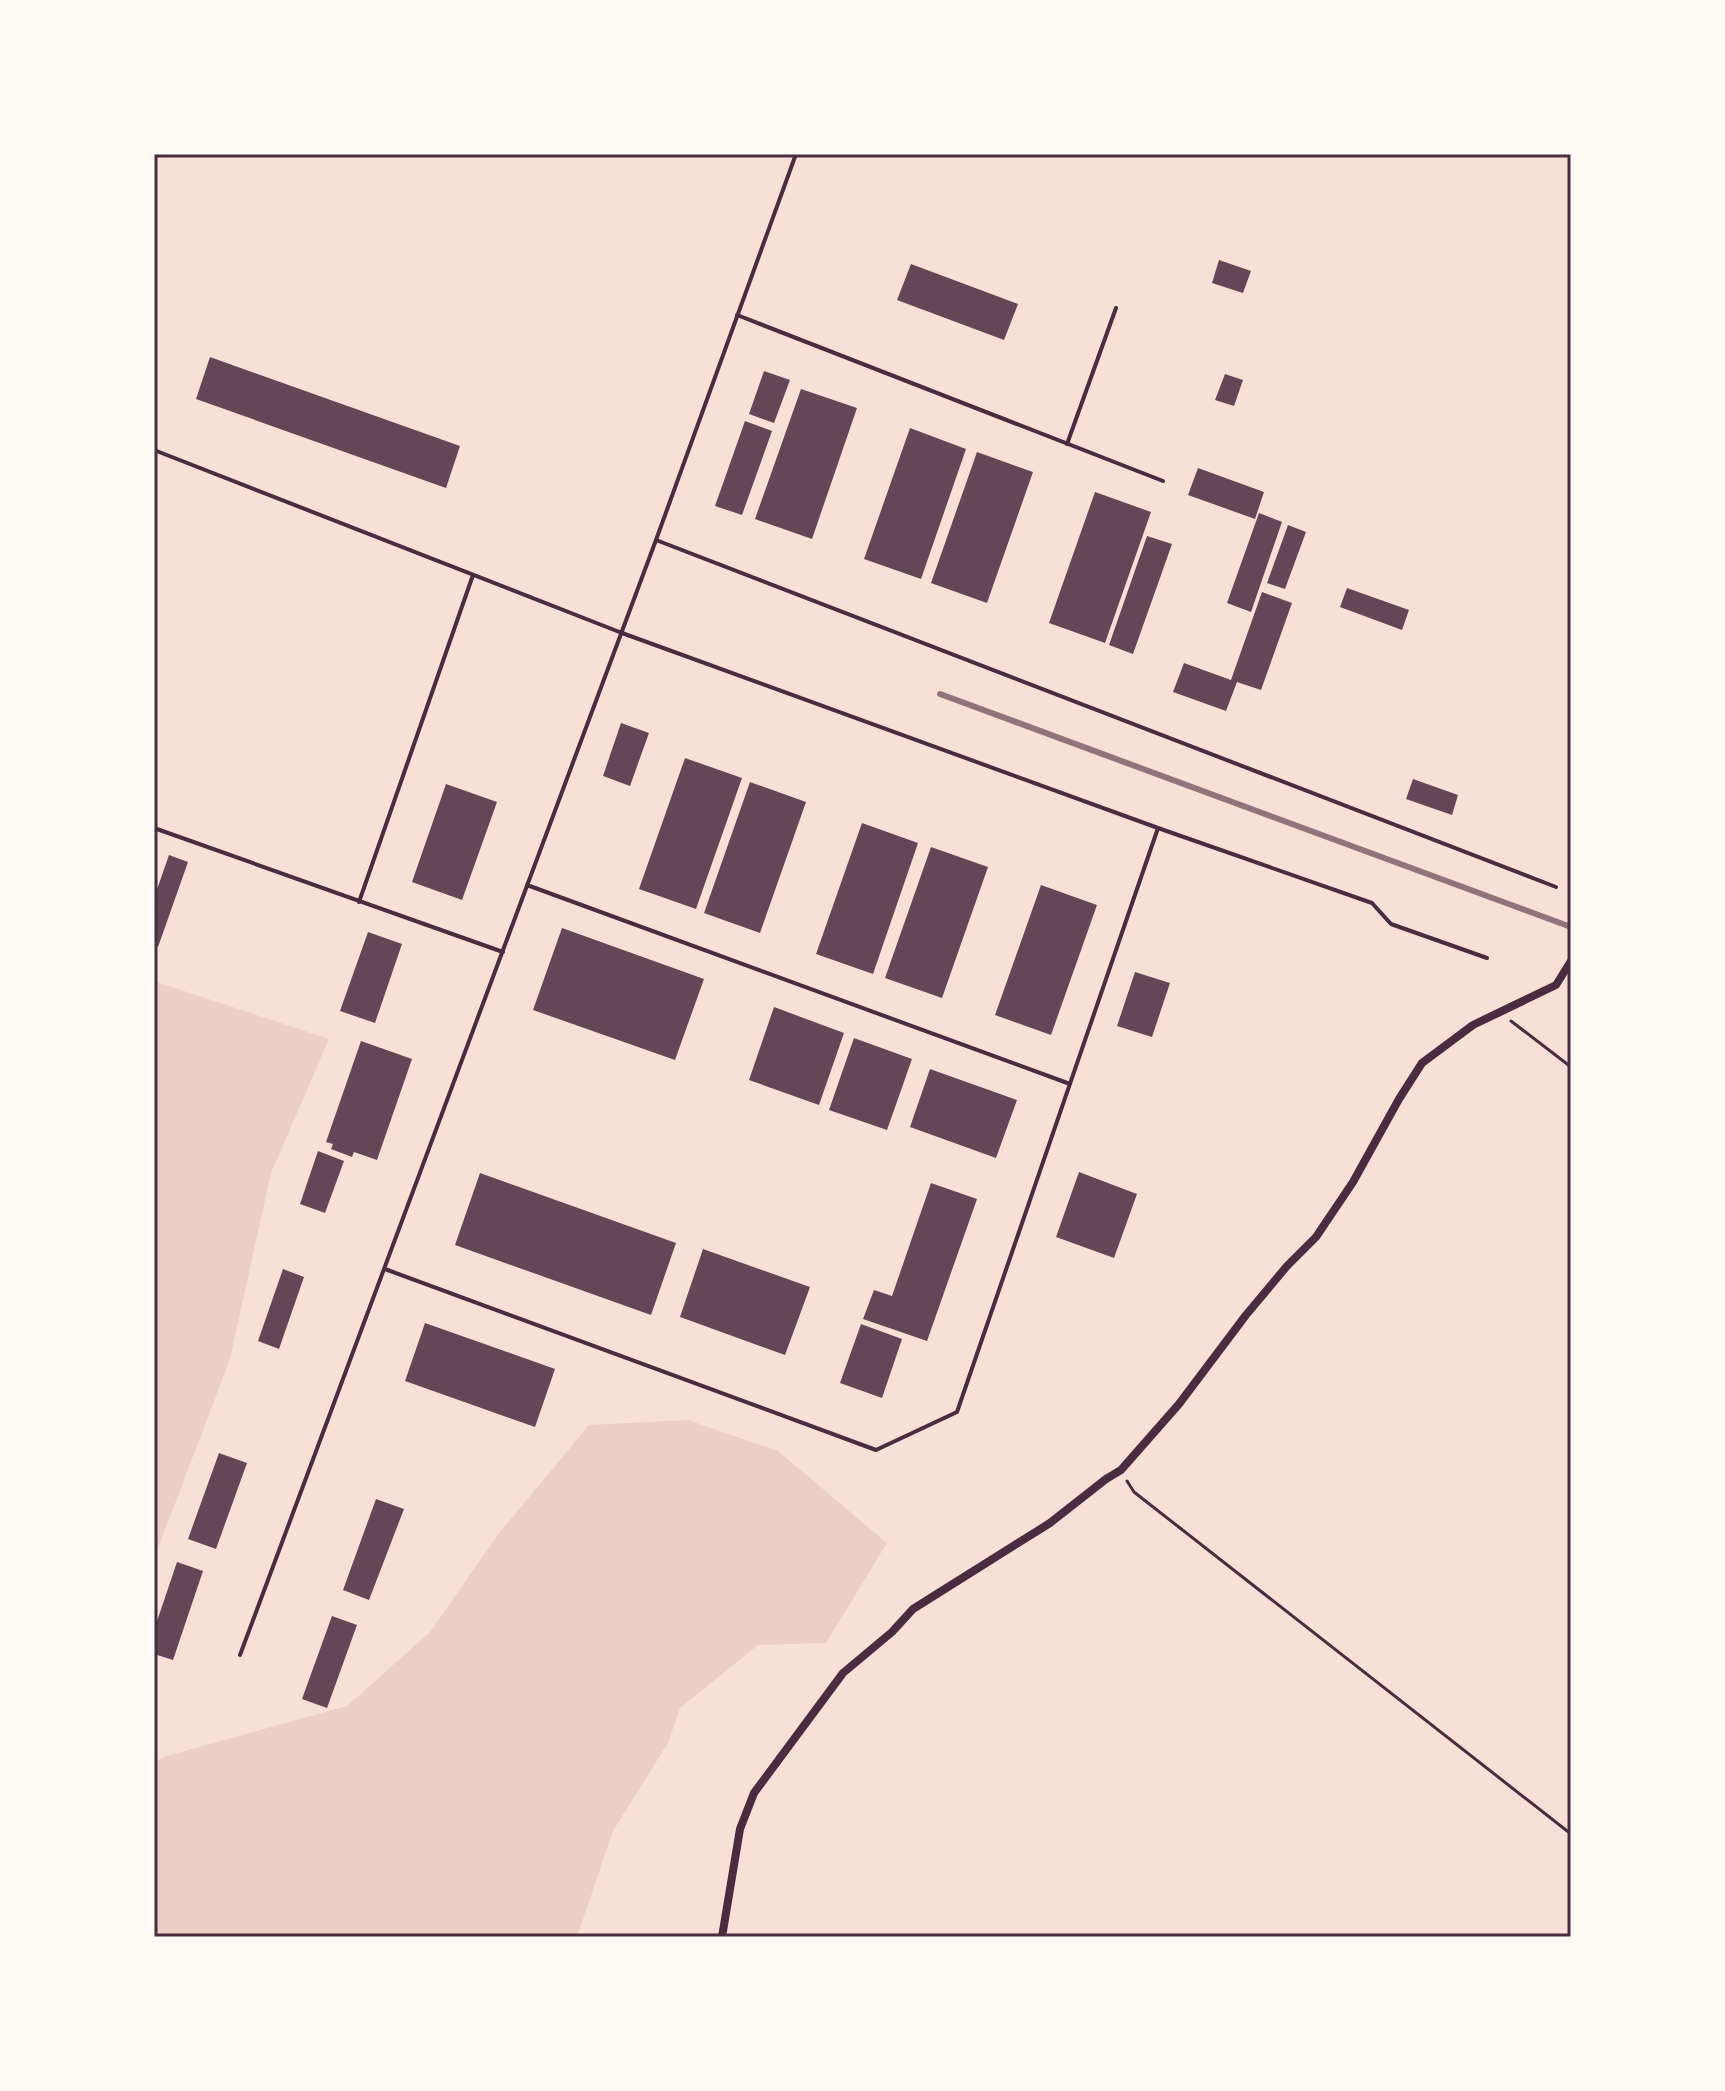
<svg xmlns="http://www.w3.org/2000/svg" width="1725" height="2091" font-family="'Fira Sans Condensed',sans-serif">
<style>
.green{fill:#ebcfc5}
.building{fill:#644757}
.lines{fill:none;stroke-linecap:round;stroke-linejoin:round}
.path{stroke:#4a2c40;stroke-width:3}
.service{stroke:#4a2c40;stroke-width:4}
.minor{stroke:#4a2c40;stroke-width:8}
.rail{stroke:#8f747c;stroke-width:6}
.neatline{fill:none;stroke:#4a2c40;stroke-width:3}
</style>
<rect width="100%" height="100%" fill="#f7e1d7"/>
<path class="green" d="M154 981 329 1039 271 1173 230 1359 154 1559Z
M688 1420 778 1451 887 1543 826 1643 758 1645 680 1708 668 1743 613 1831 577 1937H154V1762L166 1756 347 1706 430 1632 499 1533 589 1425Z"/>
<path class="building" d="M1219 260 1251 271 1243 293 1212 283Z
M911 264 1018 304 1004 340 897 300Z
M210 357 460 446 446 488 196 399Z
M764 371 790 380 774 423 749 414Z
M1225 374 1243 380 1234 406 1215 400Z
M801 389 857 408 812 539 755 519Z
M745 421 772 431 742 515 715 506Z
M910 428 966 449 921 579 864 559Z
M977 452 1033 472 987 603 931 583Z
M1198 468 1264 492 1255 519 1188 495Z
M1095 492 1151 512 1105 643 1049 623Z
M1259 513 1282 522 1251 612 1227 603Z
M1288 525 1306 532 1285 589 1267 583Z
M1147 536 1172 544 1133 654 1109 645Z
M1347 588 1409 610 1402 630 1340 607Z
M1262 592 1292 603 1261 690 1237 682 1226 711 1173 692 1184 663 1231 680Z
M621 723 649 733 630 786 603 776Z
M685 758 742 778 696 909 639 889Z
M1413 779 1458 795 1452 815 1406 799Z
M750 782 806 802 760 933 704 913Z
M446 784 497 802 462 900 412 882Z
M862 823 918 843 873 974 816 954Z
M931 847 988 867 942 998 885 978Z
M169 855 188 862 158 947 154 946V898Z
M1041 885 1097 905 1051 1035 995 1015Z
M562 928 704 979 675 1060 533 1010Z
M368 932 402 944 375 1023 340 1011Z
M1135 972 1170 983 1152 1037 1117 1026Z
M774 1007 844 1033 819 1105 749 1080Z
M854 1038 912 1059 887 1130 829 1110Z
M361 1041 412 1059 377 1160 354 1152 352 1157 331 1149 333 1144 326 1142Z
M930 1069 1017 1100 996 1158 910 1127Z
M318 1151 344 1161 325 1213 300 1204Z
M1079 1172 1137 1194 1114 1258 1056 1237Z
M480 1173 676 1243 651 1315 455 1245Z
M931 1183 977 1199 927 1341 863 1319 874 1290 892 1296Z
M703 1249 810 1287 785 1355 680 1317Z
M283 1269 304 1277 279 1349 258 1341Z
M425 1323 555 1369 535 1427 405 1381Z
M861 1324 902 1339 882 1398 840 1383Z
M219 1453 247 1463 216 1549 188 1539Z
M376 1499 404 1509 369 1600 343 1590Z
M177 1562 203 1571 173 1660 154 1654V1630Z
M332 1616 357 1625 327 1708 302 1699Z"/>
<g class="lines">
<path class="path" d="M1511 1021 1571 1067
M1127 1481 1134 1492 1571 1834"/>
<path class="service" d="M737 315 1163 481
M1067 444 1116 308
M154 450 622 633 1158 828 1372 903 1391 924 1487 958
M656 540 1556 887
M154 828 503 952
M527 885 1070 1084
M359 902 473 575
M385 1269 876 1450 957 1412 1158 828
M240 1655 656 540 796 154"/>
<path class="minor" d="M722 1937 740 1829 754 1793 843 1673 892 1632 913 1609 1050 1523 1106 1479 1121 1470 1179 1404 1246 1315 1287 1266 1316 1237 1353 1182 1399 1099 1422 1063 1473 1025 1556 985 1571 961"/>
<path class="rail" d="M940 694 1571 927"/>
</g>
<rect width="1725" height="2091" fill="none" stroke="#fffaf5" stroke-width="312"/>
<rect x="156" y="156" width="1413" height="1779" class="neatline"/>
</svg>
